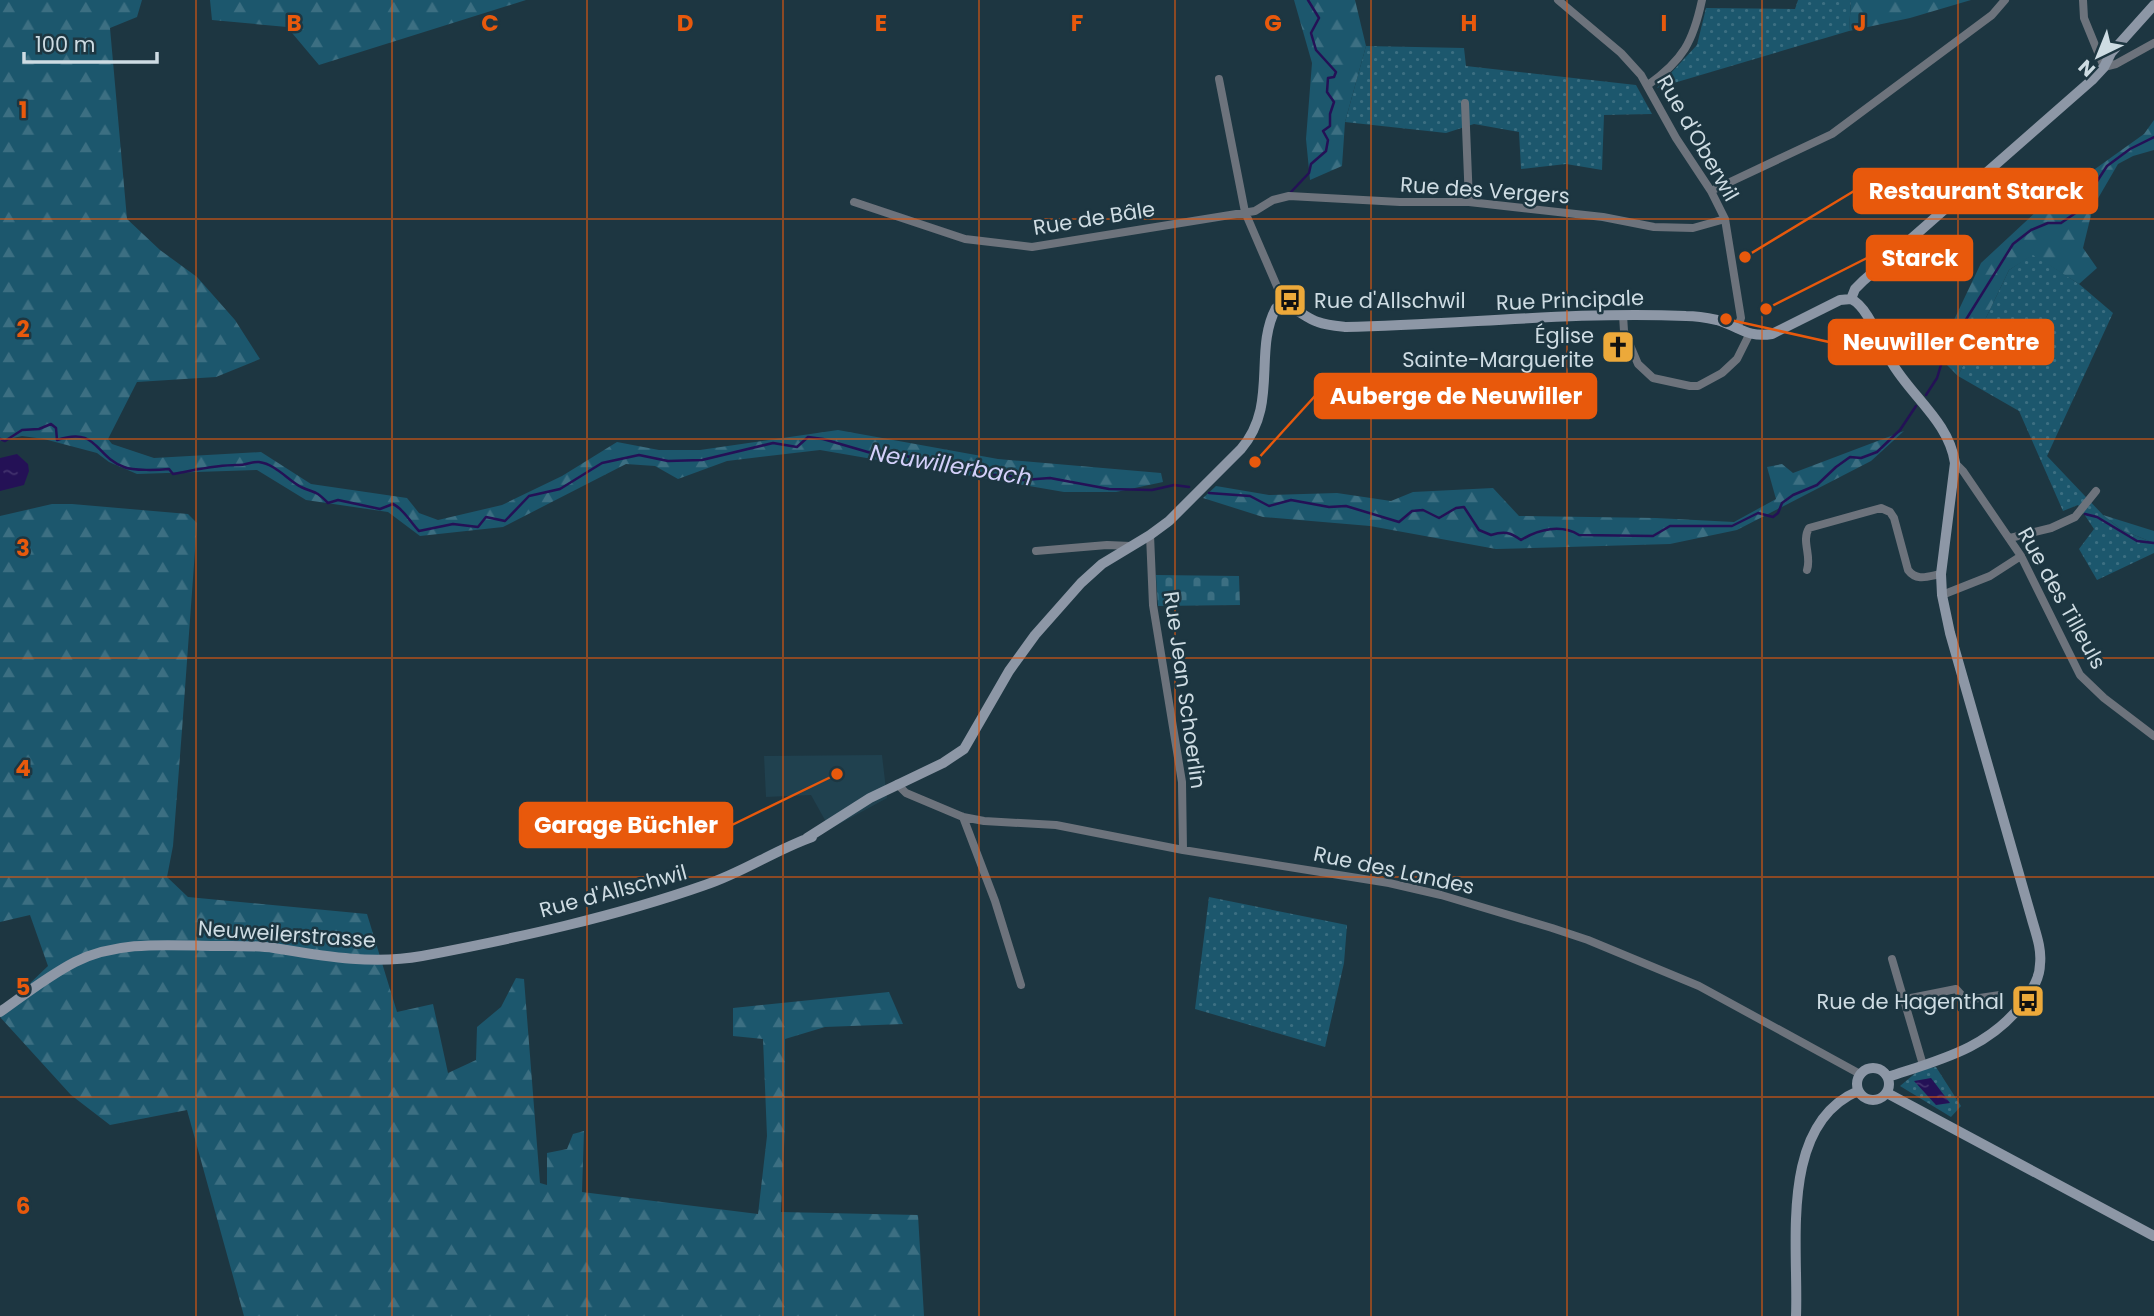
<svg xmlns="http://www.w3.org/2000/svg" width="2154" height="1316" font-family="Poppins,sans-serif">
<style>
.built{fill:#20414f}
.grass{fill:url(#grass-dots)}
.forest{fill:url(#forest-firs)}
.cemetery{fill:url(#cemetery-stones)}
.water{fill:url(#water-ripples)}
.lines{fill:none;stroke-linecap:round;stroke-linejoin:round}
.stream{stroke:#241156;stroke-width:2.5}
.street{stroke:#6d737c;stroke-width:8}
.secondary{stroke:#8d97a6;stroke-width:10}
.grid{fill:none;stroke:#e8590c;stroke-width:2;stroke-opacity:0.55}
.labels{text-anchor:middle;dominant-baseline:central;stroke-width:5;stroke-linejoin:round;paint-order:stroke}
.street-label{font-size:21px;fill:#cedce3;stroke:#1d3641}
.poi-label{font-size:21px;fill:#cedce3;stroke:#1d3641;text-anchor:end}
.water-label{font-size:23px;font-style:italic;fill:#d3d0fa;stroke:#1d3641}
.grid-label{font-size:23px;text-anchor:middle;font-weight:bold;fill:#e8590c;stroke:#1d3641;stroke-width:5;stroke-linejoin:round;paint-order:stroke}
.leader{fill:none;stroke:#e8590c;stroke-width:2.5}
.callout-dot{fill:#e8590c;stroke:#1d3641;stroke-width:2.5}
.callout{fill:#e8590c;stroke:#e8590c;stroke-width:2.5}
.callout-label{font-size:23px;text-anchor:middle;font-weight:bold;fill:#fff}
</style>
<defs>
<pattern id="grass-dots" width="8" height="8" patternUnits="userSpaceOnUse" patternTransform="scale(1.75)"><rect width="8" height="8" fill="#1c576d"/><path d="M2 2h.1M6 6h.1" fill="none" stroke="#3c6f82" stroke-width="1.8" stroke-linecap="round"/></pattern>
<pattern id="forest-firs" width="22" height="20" patternUnits="userSpaceOnUse" patternTransform="scale(1.75)"><rect width="22" height="20" fill="#1c576d"/><path d="M5 1l3.5 6h-7zM16 11l3.5 6h-7z" fill="#3c6f82"/></pattern>
<pattern id="cemetery-stones" width="16" height="16" patternUnits="userSpaceOnUse" patternTransform="scale(1.75)"><rect width="16" height="16" fill="#1c576d"/><path d="M2 7V4a2 2 0 0 1 4 0v3zM10 15v-3a2 2 0 0 1 4 0v3z" fill="#3c6f82"/></pattern>
<pattern id="water-ripples" width="26" height="14" patternUnits="userSpaceOnUse" patternTransform="scale(1.75)"><rect width="26" height="14" fill="#241156"/><path d="M2 4q2-2 4 0t4 0M15 11q2-2 4 0t4 0" fill="none" stroke="#43336e"/></pattern>
</defs>
<rect width="100%" height="100%" fill="#1d3641"/>
<path class="built" d="M882 755 887 798 830 829 811 795 766 797 764 756Z"/>
<path class="grass" d="M1798 0H1851L1849 31 1657 88 1697 45 1706 8 1795 9Z
M1366 46 1464 48 1466 66 1636 85 1652 114 1604 115 1602 170 1566 164 1521 169 1519 132 1474 124 1446 133 1345 122Z
M2033 254 2079 284 2113 313 2047 456 2103 515 2122 530 2154 543V553L2097 580 2079 549 2094 529 2078 505 2063 511 2019 411 1958 376 2009 270Z
M1209 897 1347 925 1344 963 1325 1047 1195 1009Z
M1936 1067 1961 1106 1951 1117 1900 1086 1919 1070Z"/>
<path class="forest" d="M0 0H142L137 17 110 28 127 219 160 250 197 277 235 320 260 359 216 377 137 382 108 439 112 444 154 458 261 452 311 484 407 498 419 513 438 520 502 505 562 476 617 442 659 450H700L838 430 998 459 1161 473 1163 482 1116 492H1064L820 450 727 461 678 479 655 466 626 464 503 527 420 536 388 512 306 500 257 470 137 474 109 462 97 453 44 439 22 436 0 441Z
M210 0H526L319 65 287 27 212 20Z
M1294 0H1355L1366 46 1345 122 1342 166 1310 180 1306 139 1312 63Z
M1851 0H1971L1910 18 1849 31Z
M2154 120V150L2133 156 2118 164 2093 207 2083 248 2097 268 2079 284 2033 255 2009 270 1958 376 1944 362 1953 322 1981 263 2039 209 2144 134Z
M1904 431 1871 461 1737 530 1670 544 1496 549 1370 526 1263 517 1203 498 1216 486 1269 495 1337 493 1391 501 1413 492 1493 488 1519 516 1656 518 1734 522 1776 499 1767 467 1782 464 1793 473Z
M52 504H72L188 514 197 523 182 730 173 846 167 877 188 897 367 914 397 1012 433 1004 448 1073 476 1060 477 1027 501 1007 516 978 524 979 540 1183 547 1185V1153L567 1149 573 1134 584 1131 582 1192 758 1214 767 1136 763 1039 733 1036V1008L889 992 903 1024 825 1027 785 1039V1127L781 1212 918 1215 924 1316H244L187 1110 110 1125 71 1095 0 1017V1012L48 966 30 915 0 922V516Z
M2103 515 2154 531V543L2122 530Z"/>
<path class="cemetery" d="M1156 575 1239 576 1240 605 1158 606Z"/>
<path class="water" d="M17 454 28 464 29 471 24 485 0 491V458Z
M1931 1078 1950 1103 1936 1105 1914 1081Z"/>
<g class="lines">
<path class="stream" d="M1291 192 1309 173 1311 164 1326 151 1328 140 1323 131 1330 126V114L1334 102 1327 92 1328 78 1334 77 1336 72 1316 50 1311 33 1319 18 1308 0
M1926 395 1937 378 1941 365 1953 351 1962 326 2013 244 2031 230 2048 223H2061L2077 212 2107 166 2130 149 2154 137
M0 439 5 441 22 430 39 429 51 424 56 428 57 440C98 426 94 456 124 467 133 471 159 470 169 469L173 474C196 470 215 465 237 465 244 466 252 461 259 462 275 464 288 480 301 487 316 494 314 489 328 503L338 500 380 509 393 504C404 509 410 522 419 531L453 524 478 527 486 517 505 521 529 496 560 489 602 463 639 455 668 461 702 460 773 443 797 447 808 437 823 439 885 457 897 453 916 459 939 458 982 474 1010 476 1023 480 1050 478 1109 489 1152 490 1174 485 1189 487
M1209 493 1250 496 1269 506 1291 500 1329 507 1346 506 1399 522 1412 511 1423 510 1439 518 1456 508 1464 507 1479 530 1491 535C1504 531 1510 532 1521 540 1539 529 1561 524 1579 535L1653 536 1670 526H1732L1758 513 1773 517 1778 513 1782 503 1793 495 1817 485 1836 467 1850 457 1861 458 1877 452 1900 430 1916 406
M2085 514 2097 517 2137 541 2154 543"/>
<path class="street" d="M1558 0 1621 53 1641 75 1676 138 1711 191 1725 219 1741 318 1737 329
M2083 0 2084 18 2104 67 2116 64 2154 43
M1219 79 1245 212 1279 291 1282 306
M1648 85C1683 60 1693 42 1702 0
M1465 103 1469 202
M1711 191 1832 134 1992 15 2005 0
M854 202 965 239 1032 247 1255 211 1273 200 1289 196 1400 202H1469L1603 217 1654 227 1693 228 1725 219
M1623 315 1624 331 1638 364 1653 378 1690 386H1698L1722 373 1737 359 1749 335
M1955 463 1963 471 2021 556 2080 675 2104 698 2154 736
M1150 535 1153 605 1182 782 1183 850
M2010 538 2051 528 2075 517 2096 491
M1036 551 1107 545 1131 546
M1807 570C1812 556 1801 541 1809 528L1881 508 1890 512 1894 518 1908 570C1917 582 1929 576 1941 574
M1942 595 1990 576 2021 556
M897 784 906 793 963 817 984 821 1056 825 1183 850 1389 883 1441 895 1552 928 1588 940 1699 986 1860 1074
M963 817 995 901 1021 985
M1892 959 1923 1065
M1906 999 1956 989 1966 1000 2000 995"/>
<path class="secondary" d="M1851 299C1869 307 1881 346 1892 363 1912 397 1949 422 1955 463L1941 574 1942 595 1950 633 2031 916C2035 931 2042 948 2040 964 2040 979 2031 991 2023 1003 1988 1049 1939 1060 1888 1077
M1851 299 1855 289 1863 281 2092 80 2104 67 2111 53 2154 5
M807 838 870 798 943 763 964 749 1009 671 1035 635 1081 583 1102 564 1150 535 1169 521 1241 449C1279 405 1253 351 1276 308 1293 302 1302 317 1318 322 1326 325 1337 326 1346 327 1459 325 1573 311 1686 316 1696 316 1708 318 1717 320 1740 327 1747 338 1772 334L1840 300 1851 299
M0 1012C24 995 48 976 75 962 117 941 165 945 211 946 232 946 253 945 274 948 323 956 372 965 422 956 517 938 614 917 705 885 742 873 775 850 812 837
M1857 1084a16 16 0 1 1 32 0a16 16 0 1 1-32 0Z
M1887 1093 2154 1236
M1796 1316C1799 1247 1778 1125 1858 1091"/>
</g>
<path class="grid" d="M196 0V1316M392 0V1316M587 0V1316M783 0V1316M979 0V1316M1175 0V1316M1371 0V1316M1567 0V1316M1762 0V1316M1958 0V1316M0 219H2154M0 439H2154M0 658H2154M0 877H2154M0 1097H2154"/>
<defs>
<symbol id="bus-square" viewBox="-11 -11 22 22"><rect x="-9" y="-9" width="18" height="18" rx="4" fill="#eca93a" stroke="#1d3641"/><path d="M-5-6H5V4H4V6H2V4H-2V6H-4V4H-5ZM-3.5-4V0h7V-4ZM-3.5 1.2v1.5H-2V1.2ZM2 1.2v1.5H3.5V1.2Z" fill="#111"/></symbol>
<symbol id="church-square" viewBox="-11 -11 22 22"><rect x="-9" y="-9" width="18" height="18" rx="4" fill="#eca93a" stroke="#1d3641"/><path d="M-1.2-6h2.4v3.5h3.3v2.4h-3.3V6h-2.4V-.1h-3.3v-2.4h3.3Z" fill="#111"/></symbol>
</defs>
<g fill-rule="evenodd">
<use href="#bus-square" x="1271" y="281" width="38" height="38"/>
<use href="#church-square" x="1599" y="328" width="38" height="38"/>
<use href="#bus-square" x="2009" y="982" width="38" height="38"/>
</g>
<g class="labels">
<g class="street-label">
<text transform="translate(1698 138) rotate(60)">Rue d'Oberwil</text>
<text transform="translate(1485 190) rotate(4)">Rue des Vergers</text>
<text transform="translate(1094 218) rotate(-9)">Rue de Bâle</text>
<text transform="translate(1570 300) rotate(-2)">Rue Principale</text>
<text transform="translate(2062 598) rotate(61)">Rue des Tilleuls</text>
<text transform="translate(1185 690) rotate(82)">Rue Jean Schoerlin</text>
<text transform="translate(1394 870) rotate(12)">Rue des Landes</text>
<text transform="translate(613 891) rotate(-15)">Rue d'Allschwil</text>
<text transform="translate(287 934) rotate(4)">Neuweilerstrasse</text>
</g>
<g class="poi-label">
<text x="1314" y="300" text-anchor="start">Rue d'Allschwil</text>
<text x="1594" y="335">Église<tspan x="1594" dy="24">Sainte-Marguerite</tspan></text>
<text x="2004" y="1001">Rue de Hagenthal</text>
</g>
<g class="water-label">
<text transform="translate(951 465) rotate(9)">Neuwillerbach</text>
</g>
</g>
<g class="grid-label">
<text x="294" y="31">B</text>
<text x="490" y="31">C</text>
<text x="685" y="31">D</text>
<text x="881" y="31">E</text>
<text x="1077" y="31">F</text>
<text x="1273" y="31">G</text>
<text x="1469" y="31">H</text>
<text x="1664" y="31">I</text>
<text x="1860" y="31">J</text>
<text x="23" y="118">1</text>
<text x="23" y="337">2</text>
<text x="23" y="556">3</text>
<text x="23" y="776">4</text>
<text x="23" y="995">5</text>
<text x="23" y="1214">6</text>
</g>
<path class="leader" d="M1745 257L1854 191M1766 309L1867 258M1726 319L1829 342M1255 462L1315 396M837 774L732 825"/>
<g class="callout-dot">
<circle cx="1745" cy="257" r="7"/>
<circle cx="1766" cy="309" r="7"/>
<circle cx="1726" cy="319" r="7"/>
<circle cx="1255" cy="462" r="7"/>
<circle cx="837" cy="774" r="7"/>
</g>
<g class="callout">
<rect x="1854" y="169" width="243" height="44" rx="7"/>
<rect x="1867" y="236" width="105" height="44" rx="7"/>
<rect x="1829" y="320" width="224" height="44" rx="7"/>
<rect x="1315" y="374" width="281" height="44" rx="7"/>
<rect x="520" y="803" width="212" height="44" rx="7"/>
</g>
<g class="callout-label">
<text x="1976" y="199">Restaurant Starck</text>
<text x="1920" y="266">Starck</text>
<text x="1941" y="350">Neuwiller Centre</text>
<text x="1456" y="404">Auberge de Neuwiller</text>
<text x="626" y="833">Garage Büchler</text>
</g>
<g transform="translate(2098 56) rotate(223)" stroke="#1d3641" stroke-width="5" paint-order="stroke">
<path d="M0-5L12 26L0 18L-12 26Z" fill="#cedce3"/>
<text y="-10" font-size="19" font-weight="bold" text-anchor="middle" fill="#cedce3">N</text>
</g>
<path d="M24 52v10h133v-10" fill="none" stroke="#cedce3" stroke-width="3.5"/>
<text x="35" y="52" font-size="21" fill="#cedce3" stroke="#1d3641" stroke-width="5" paint-order="stroke">100 m</text>
</svg>
